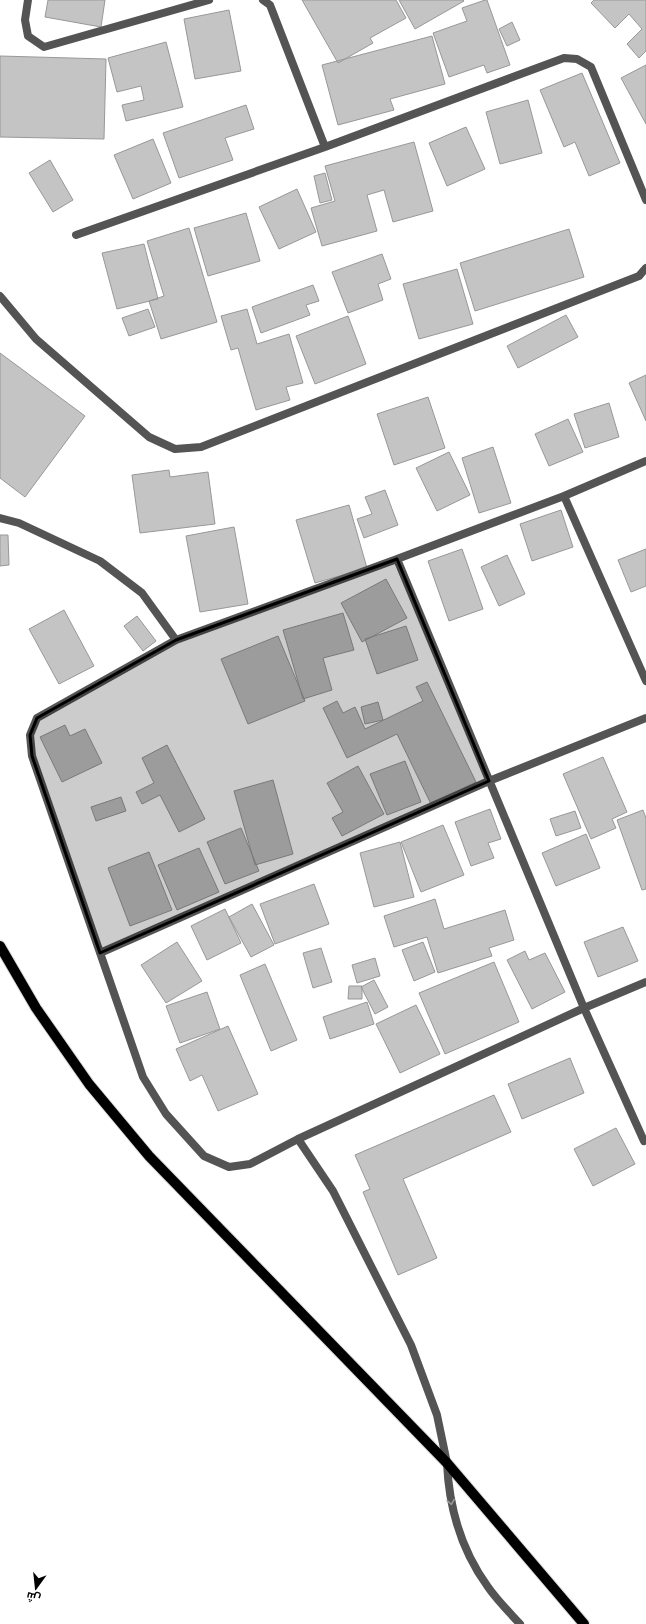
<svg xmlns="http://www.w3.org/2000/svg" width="646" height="1624" font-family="'Varela Round',Cairo,sans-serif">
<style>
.building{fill:#c4c4c4;stroke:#989898}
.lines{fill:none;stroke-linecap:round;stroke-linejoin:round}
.primary-casing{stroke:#dbdbdb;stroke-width:12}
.service{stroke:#545454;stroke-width:8}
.minor{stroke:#545454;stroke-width:8}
.primary{stroke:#000;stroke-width:10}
.oneway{stroke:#989898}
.marked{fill:#000;fill-opacity:0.2;stroke:#000;stroke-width:3;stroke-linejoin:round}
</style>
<rect width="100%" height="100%" fill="#fff"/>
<path class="building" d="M48 0H105L101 27 45 17Z
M302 0H396L406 18 370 38 373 43 338 63Z
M399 0H463L464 1 415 29Z
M485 0H487L510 65 487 73 484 65 449 77 433 33 467 21 462 8Z
M594 0H646V51L639 58 627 44 642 29 629 14 615 28 591 3Z
M229 10 241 71 195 79 184 19Z
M512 22 520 40 507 46 499 29Z
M432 36 445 84 390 99 394 110 338 125 322 65Z
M166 42 183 107 126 121 122 105 144 100 141 86 117 92 108 58Z
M0 56 106 59 104 139 0 137Z
M646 65V124L621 78Z
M582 73 620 163 589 176 575 142 564 147 540 90Z
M528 100 542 153 500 164 486 112Z
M246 105 254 129 225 138 233 160 179 178 163 133Z
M466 127 485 169 447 186 429 143Z
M153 139 171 183 133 199 114 155Z
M414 142 433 211 393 222 384 190 367 195 377 231 322 246 311 208 335 201 325 166Z
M50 160 73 200 53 212 29 173Z
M325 173 332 200 320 203 314 176Z
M297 189 316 232 279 249 259 207Z
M246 213 260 261 208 276 194 228Z
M189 228 217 322 161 339 149 301 164 296 147 241Z
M569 229 584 277 475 311 460 263Z
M144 244 158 299 117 309 102 253Z
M382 254 391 279 378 284 383 300 348 313 332 272Z
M457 269 473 324 419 339 403 284Z
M313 285 319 301 306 305 310 315 261 333 252 307Z
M148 309 155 327 129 336 122 318Z
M247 309 257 344 289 334 303 383 286 387 290 400 256 410 238 348 231 350 221 316Z
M566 315 578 337 518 368 507 346Z
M348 316 366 364 315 384 296 336Z
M0 353 85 416 25 497 0 478Z
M646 375V421L629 383Z
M428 397 445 448 394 465 377 414Z
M609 403 619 437 585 448 574 414Z
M568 419 583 452 549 466 535 434Z
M493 447 511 503 479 513 462 458Z
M449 452 470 495 437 511 416 468Z
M169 470 170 477 208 472 215 524 140 533 132 475Z
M385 490 398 525 364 538 357 519 372 514 365 497Z
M349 505 367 568 315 583 296 520Z
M561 510 573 547 532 561 520 524Z
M234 527 248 604 200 612 186 536Z
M0 535H8L9 565 0 566Z
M462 549 483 609 449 621 428 561Z
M646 549V586L631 592 618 560Z
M507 555 525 594 499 606 481 567Z
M386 579 407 618 362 642 341 603Z
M64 610 94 666 59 684 29 629Z
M343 613 354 650 323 658 332 690 303 699 283 630Z
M137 616 156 641 143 651 124 626Z
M406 626 418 660 377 674 365 639Z
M278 636 305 701 248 724 221 659Z
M427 682 476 782 431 804 397 734 347 758 323 708 337 701 343 713 355 707 365 729 423 701 416 687Z
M378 702 383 720 365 724 361 707Z
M65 725 70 736 85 729 102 763 62 782 40 737Z
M167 745 205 819 179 832 160 795 142 804 136 792 154 783 142 758Z
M603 757 627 812 612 819 616 828 591 839 563 774Z
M405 761 421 802 387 815 370 774Z
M358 766 384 814 342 836 332 818 343 812 327 783Z
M273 780 293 854 255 865 234 791Z
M121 797 126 811 96 821 91 807Z
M490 809 501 839 488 843 494 858 471 866 455 822Z
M643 810 646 818V889L642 890 617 820Z
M575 811 581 828 556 836 550 819Z
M443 825 464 875 421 892 401 842Z
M241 828 259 871 225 884 207 842Z
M586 834 600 868 556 886 542 853Z
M400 842 414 897 374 907 360 853Z
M199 848 219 892 177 910 158 865Z
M149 852 172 910 130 926 108 868Z
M314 884 329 924 275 944 260 904Z
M435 899 444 929 505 910 514 940 489 948 492 956 438 973 427 937 394 947 384 916Z
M252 904 274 945 251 957 229 917Z
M225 909 241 943 207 960 191 926Z
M623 927 638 961 598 977 584 942Z
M177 942 202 981 166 1003 141 965Z
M423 942 435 972 414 981 402 950Z
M321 948 332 982 313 988 303 953Z
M525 951 529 960 545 953 565 992 532 1009 507 960Z
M375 958 380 976 357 983 352 965Z
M494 962 519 1022 445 1054 419 993Z
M265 964 297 1040 271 1051 240 975Z
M374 980 388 1007 375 1014 361 987Z
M349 986H362V999H348Z
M207 992 220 1029 180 1043 166 1006Z
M367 1002 374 1024 330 1039 323 1017Z
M416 1005 440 1054 400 1073 376 1024Z
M228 1026 258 1094 218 1111 202 1075 190 1081 176 1049Z
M570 1058 584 1093 522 1119 508 1084Z
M494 1095 511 1132 403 1179 437 1258 398 1275 363 1192 370 1189 355 1155Z
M616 1128 635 1164 593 1186 574 1149Z"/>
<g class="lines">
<defs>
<path id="primary" d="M0 946 36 1008 89 1084 149 1156 447 1463 584 1624"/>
</defs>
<use href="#primary" class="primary-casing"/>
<path class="service" d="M447 1463C449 1508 461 1550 488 1587 497 1600 509 1612 520 1624"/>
<path class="minor" d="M28 0 25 20 28 36 44 47 209 0
M263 0 270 5 325 147 564 58 577 59 591 67 646 200
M76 235 325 147
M0 296 36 339 149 437 175 449 201 447 639 276 646 268
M564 496 646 681
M0 518 19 523 100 561 142 593 176 640 37 718 30 735 32 756 143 1077 166 1114 204 1156 229 1167 250 1164 298 1139 333 1191 411 1345 437 1415 447 1463
M176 640 397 559
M100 953 489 781 646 718
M298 1139 584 1008 646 982
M644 1141 584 1008 397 559 564 496 646 461"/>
<use href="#primary" class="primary"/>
</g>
<defs><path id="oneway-chevron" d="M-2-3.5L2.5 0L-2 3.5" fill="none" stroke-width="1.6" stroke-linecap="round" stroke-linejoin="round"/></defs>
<use class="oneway" href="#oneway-chevron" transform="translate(451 1502) rotate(81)"/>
<path class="marked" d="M397 559 489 781 100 953 32 756 30 735 37 718 176 640Z"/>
<g transform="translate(36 1588) rotate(195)" stroke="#ffffff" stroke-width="3" paint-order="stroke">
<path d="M0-3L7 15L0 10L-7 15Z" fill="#000000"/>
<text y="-6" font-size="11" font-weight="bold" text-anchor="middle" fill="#000000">ش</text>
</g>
</svg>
